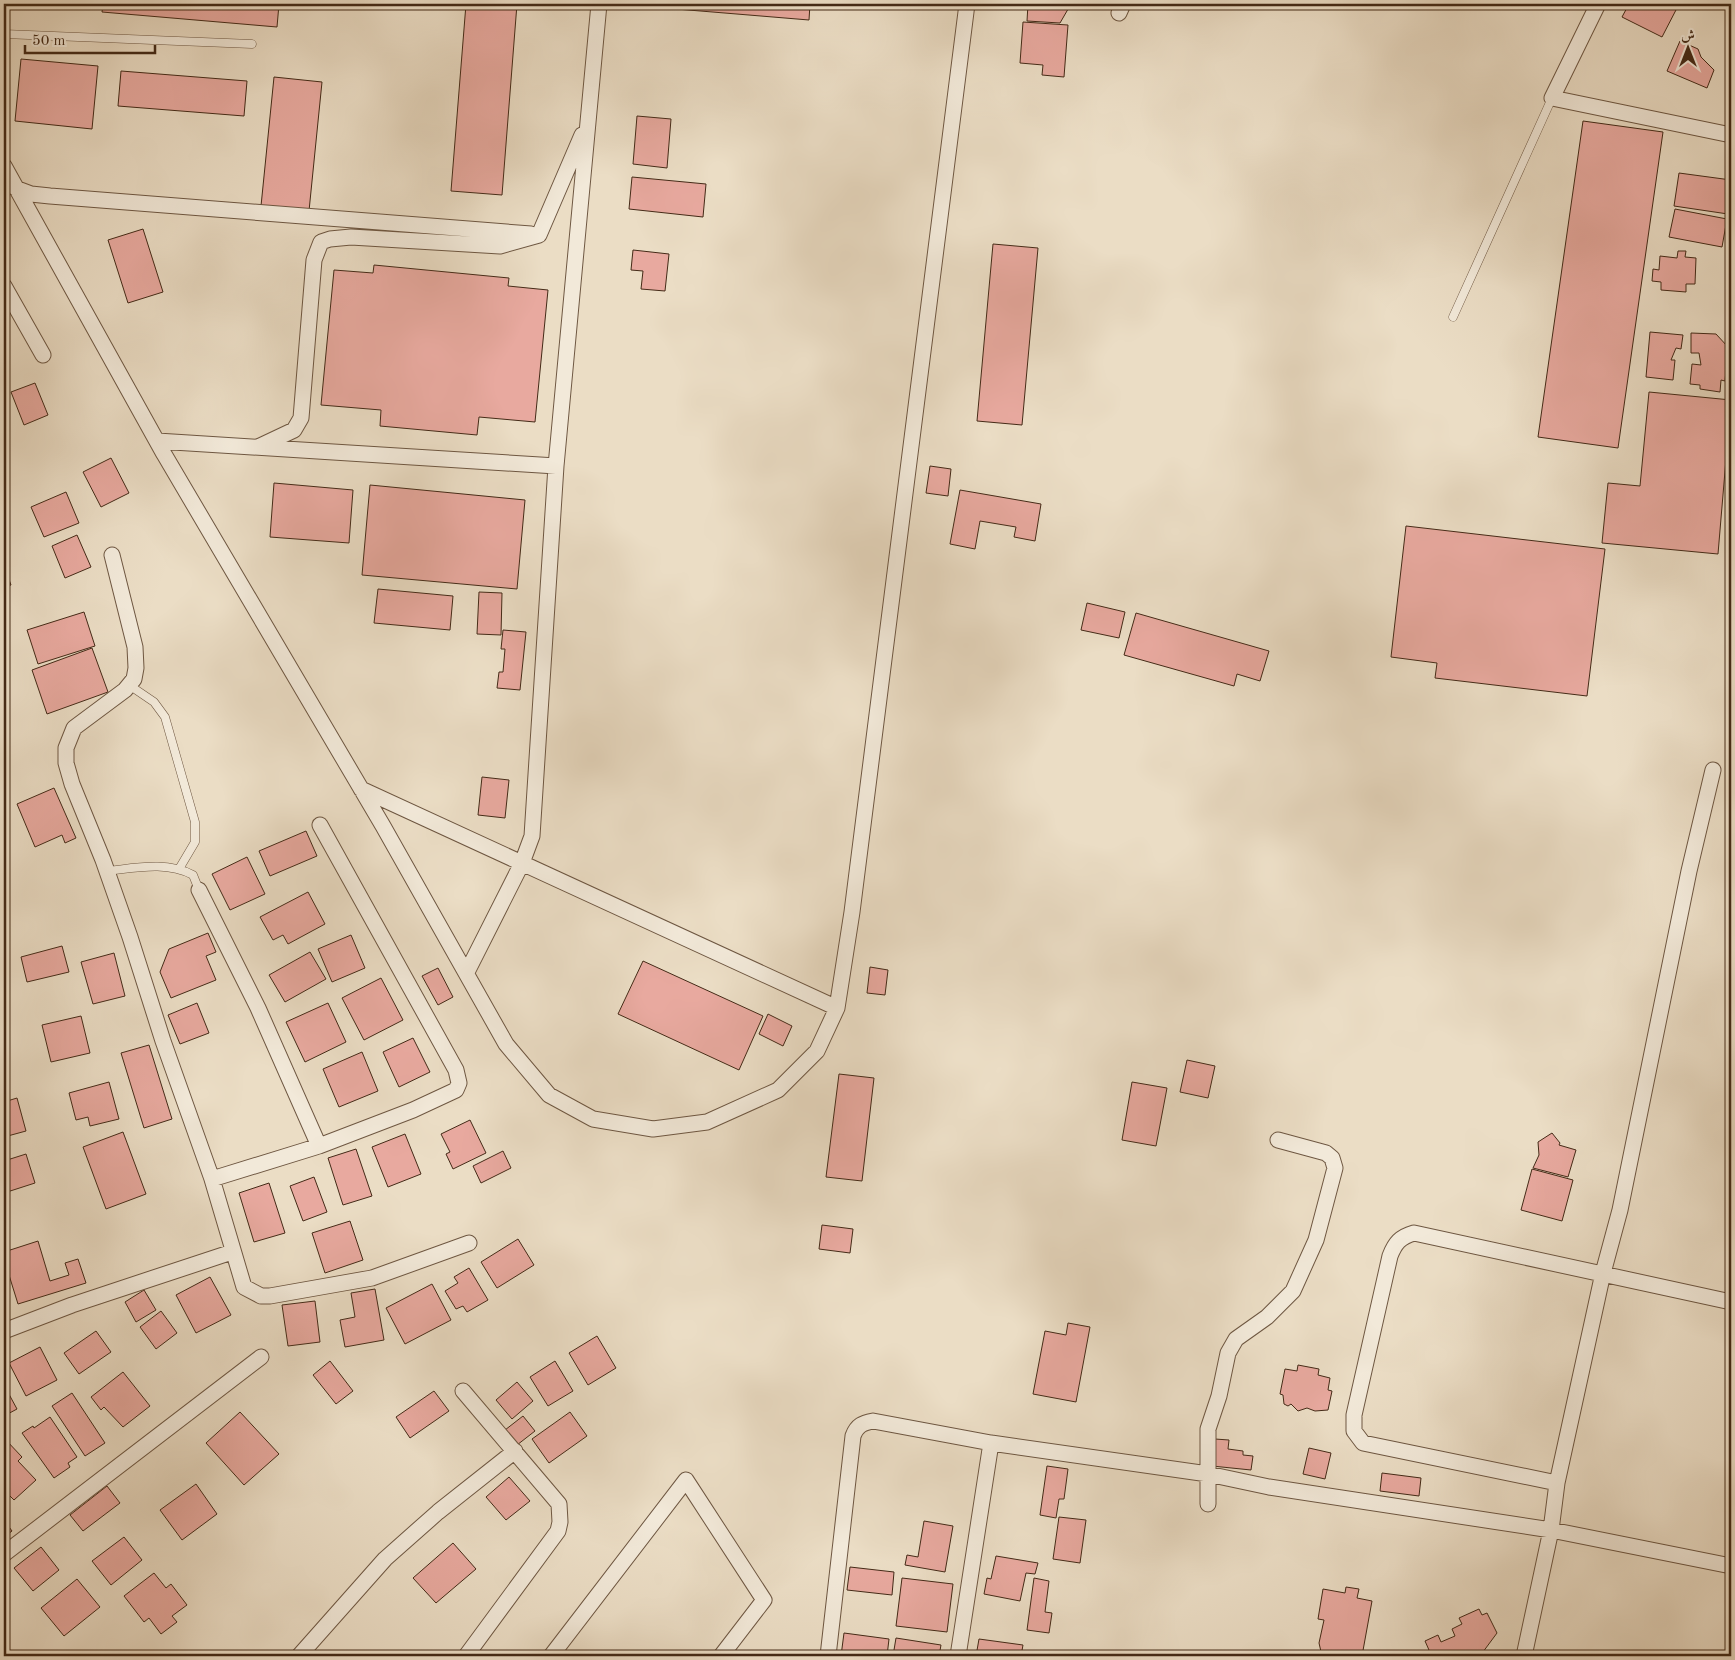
<svg xmlns="http://www.w3.org/2000/svg" width="1735" height="1660" font-family="'Old Standard TT',Amiri,serif">
<style>
.building{fill:#e8a99f;stroke:#442a17}
.lines{fill:none;stroke-linecap:round;stroke-linejoin:round}
.service-casing{stroke:#6e5742;stroke-width:9}
.minor-casing{stroke:#6e5742;stroke-width:17}
.service{stroke:#f2e9d9;stroke-width:8}
.minor{stroke:#f2e9d9;stroke-width:15}
</style>
<rect width="100%" height="100%" fill="#ebddc5"/>
<filter id="stains"><feTurbulence type="fractalNoise" baseFrequency=".004" numOctaves="4"/><feColorMatrix values="0 0 0 0 .2 0 0 0 0 .09 0 0 0 0 .02 0 0 0 .5 -.17"/></filter>
<radialGradient id="worn" r=".72"><stop offset=".6" stop-color="#630" stop-opacity="0"/><stop offset="1" stop-color="#630" stop-opacity=".3"/></radialGradient>
<path class="building" d="M103 4H279L277 27 102 12Z
M466 4H517L502 195 451 191Z
M652 4H810L809 20 652 7Z
M1028 4H1071L1060 23 1027 21Z
M1629 4H1669L1677 8 1662 37 1622 17Z
M1023 22 1068 25 1064 77 1042 75 1043 65 1020 63Z
M1680 41 1698 49 1701 57 1714 70 1707 88 1667 71Z
M21 59 98 66 92 129 15 121Z
M121 71 247 81 244 116 118 106Z
M274 77 322 82 309 211 261 206Z
M637 116 671 119 667 168 633 164Z
M1583 121 1663 132 1618 448 1538 437Z
M1679 173 1731 180 1728 214 1674 206Z
M632 177 706 184 703 217 629 209Z
M1675 209 1727 219 1722 247 1669 237Z
M143 229 163 292 128 303 108 240Z
M993 244 1038 248 1022 425 977 421Z
M633 250 669 254 665 291 641 289 643 271 631 270Z
M1678 251H1686L1685 257 1696 258 1695 284H1686V292L1661 290V282L1652 281 1653 269 1659 270 1660 256 1677 258Z
M374 265 509 278 508 286 548 290 535 422 479 417 477 435 380 426 381 410 321 405 334 270 373 273Z
M1650 332 1683 335 1681 349 1676 348 1671 360H1675L1673 380 1646 377Z
M1691 333 1716 334 1728 347 1725 381 1721 380 1720 392 1700 389V385L1690 384 1692 364 1701 365 1699 353H1691Z
M35 383 48 415 24 425 11 392Z
M1649 392 1731 400 1718 554 1602 543 1608 483 1640 486Z
M111 458 129 493 101 507 83 472Z
M930 466 951 469 948 496 926 493Z
M274 483 353 490 349 543 270 537Z
M370 485 525 500 517 589 362 575Z
M960 490 1041 504 1035 541 1014 537 1016 527 980 521 975 549 950 544Z
M66 492 79 523 44 537 31 507Z
M1406 526 1605 549 1587 696 1435 678 1437 663 1391 657Z
M77 535 91 567 65 578 52 546Z
M4 566 11 585 4 587Z
M378 589 453 596 450 630 374 623Z
M479 592 502 593 501 635 477 634Z
M1087 603 1125 612 1119 638 1081 630Z
M84 612 95 646 38 664 27 630Z
M1136 613 1269 651 1260 681 1237 674 1234 686 1124 655Z
M503 630 526 632 520 690 497 688 499 672H503L505 649H501Z
M92 648 108 692 47 714 32 670Z
M482 777 509 780 505 818 478 815Z
M54 788 76 838 65 843 62 835 35 847 17 804Z
M306 831 317 856 270 876 259 851Z
M247 857 265 894 230 910 212 874Z
M308 892 325 924 288 944 283 935 273 940 260 917Z
M208 933 216 952 206 956 216 980 171 998 160 972 169 949Z
M351 935 365 968 332 982 318 949Z
M62 946 69 972 27 982 21 957Z
M310 952 326 979 285 1002 269 975Z
M114 953 125 996 93 1004 81 962Z
M643 961 763 1016 739 1070 618 1014Z
M870 967 888 970 885 995 867 993Z
M438 968 453 997 438 1005 422 976Z
M381 978 403 1020 364 1040 342 998Z
M197 1003 209 1033 180 1044 168 1015Z
M328 1003 346 1042 305 1062 286 1022Z
M768 1014 792 1026 783 1046 759 1034Z
M81 1016 90 1053 51 1062 42 1025Z
M413 1038 430 1072 399 1087 383 1052Z
M149 1045 172 1119 144 1128 121 1053Z
M362 1052 378 1091 339 1107 323 1069Z
M1187 1060 1215 1066 1208 1098 1180 1092Z
M839 1074 874 1078 862 1181 826 1177Z
M109 1082 119 1119 90 1126 88 1117 76 1120 69 1093Z
M1132 1082 1167 1088 1156 1146 1122 1140Z
M17 1098 26 1131 4 1137V1102Z
M470 1120 486 1153 453 1169 446 1154 450 1152 441 1134Z
M123 1132 146 1194 106 1209 83 1147Z
M1552 1133 1560 1143 1559 1145 1576 1150 1568 1177 1533 1168 1539 1155 1538 1142Z
M405 1134 421 1174 388 1187 372 1147Z
M356 1149 372 1196 343 1205 328 1158Z
M503 1151 511 1168 481 1183 473 1166Z
M26 1154 35 1183 4 1193V1161Z
M1532 1169 1573 1180 1562 1221 1521 1210Z
M314 1177 327 1212 303 1221 290 1186Z
M269 1183 285 1233 254 1242 239 1193Z
M350 1221 363 1260 325 1273 312 1233Z
M822 1225 853 1229 850 1253 819 1249Z
M518 1239 534 1265 497 1288 481 1262Z
M38 1241 50 1281 69 1275 65 1263 78 1259 86 1283 18 1304 4 1259V1252Z
M469 1268 488 1300 467 1312 463 1306 456 1309 445 1291 458 1283 454 1277Z
M210 1277 231 1315 196 1333 176 1295Z
M432 1284 451 1320 405 1344 386 1308Z
M375 1289 384 1340 345 1347 340 1320 355 1317 351 1293Z
M144 1290 156 1310 136 1322 125 1302Z
M315 1301 320 1342 288 1346 282 1305Z
M161 1311 177 1333 156 1349 140 1327Z
M1068 1323 1090 1327 1076 1402 1033 1394 1045 1331 1066 1335Z
M96 1331 111 1352 79 1374 64 1353Z
M597 1336 616 1368 588 1385 569 1353Z
M40 1347 57 1380 26 1396 9 1363Z
M330 1361 353 1391 336 1404 313 1375Z
M555 1361 573 1391 548 1406 530 1377Z
M1298 1365 1319 1369 1318 1375 1330 1378 1328 1390 1332 1391 1328 1410 1315 1411 1307 1408 1298 1411 1291 1404 1288 1406 1284 1404 1283 1395 1280 1394 1285 1369 1297 1371Z
M123 1372 150 1406 123 1427 104 1407 101 1410 91 1397Z
M517 1382 533 1401 512 1419 496 1400Z
M4 1385 17 1409 4 1416Z
M434 1391 449 1411 410 1438 396 1417Z
M72 1393 105 1443 85 1456 52 1406Z
M240 1412 279 1454 244 1485 206 1443Z
M570 1412 587 1436 549 1463 532 1439Z
M523 1416 535 1431 517 1445 505 1430Z
M50 1417 77 1457 68 1463 70 1467 54 1478 22 1433 33 1426 34 1428Z
M5 1439 22 1457 18 1461 36 1480 14 1500 4 1490Z
M1215 1439 1229 1440 1228 1449 1243 1451V1455L1253 1456 1251 1470 1212 1466Z
M1309 1448 1331 1453 1325 1479 1303 1474Z
M1047 1466 1068 1469 1064 1499H1059L1056 1518 1040 1515Z
M1382 1473 1421 1478 1419 1496 1380 1491Z
M509 1477 530 1501 506 1520 486 1497Z
M196 1484 217 1514 182 1540 160 1510Z
M107 1486 120 1503 83 1531 70 1515Z
M1059 1517 1086 1520 1080 1563 1053 1559Z
M4 1520 12 1531 4 1537Z
M924 1521 953 1526 945 1572 905 1565 907 1555 918 1557Z
M124 1537 142 1560 111 1585 92 1561Z
M453 1543 476 1569 436 1603 413 1578Z
M41 1547 59 1570 33 1591 14 1568Z
M996 1556 1038 1563 1035 1574 1026 1573 1020 1601 984 1594 987 1578 991 1579Z
M850 1567 894 1572 892 1595 847 1590Z
M154 1573 166 1588 171 1584 187 1605 172 1616 177 1622 161 1634 149 1618 144 1622 124 1596Z
M902 1578 953 1584 947 1632 896 1626Z
M1034 1578 1049 1581 1045 1612 1052 1613 1049 1633 1027 1630Z
M77 1579 100 1607 64 1636 41 1608Z
M1346 1587 1359 1589 1357 1598 1372 1601 1362 1656H1322L1319 1643 1324 1620 1318 1619 1323 1589 1345 1593Z
M1479 1609 1482 1615 1487 1613 1497 1633 1480 1656H1428L1426 1651 1429 1650 1425 1641 1438 1635 1441 1642 1455 1636 1452 1629 1462 1624 1459 1618Z
M844 1633 889 1639 887 1656H841Z
M896 1638 941 1645 939 1656H893Z
M979 1639 1023 1645 1021 1656H976Z"/>
<g class="lines">
<defs>
<path id="service" d="M4 34 252 44
M1453 317 1552 98
M129 685 154 702 165 717 195 822V842L179 869
M107 871C136 868 166 861 193 875L199 890"/>
<path id="minor" d="M1598 4 1552 98 1731 135
M1119 13 1123 4
M4 166 164 454 383 826 506 1044 549 1095 593 1119 653 1129 707 1122 778 1090 817 1051 837 1008 852 912 967 4
M15 188 31 194 50 196 531 234
M4 286 43 355
M157 441 556 466
M258 447 294 430 301 418 314 260 321 242 330 239 351 237 500 246 539 235 582 135
M112 555 135 647 136 668 134 679 125 690 74 728 66 748V763L72 784 103 860 130 937 163 1041 212 1179 244 1287 261 1296H270L372 1278 469 1243
M361 789 837 1008
M199 890 258 1008 319 1146
M467 972 522 863 532 836 556 466 599 4
M212 1179 319 1146 413 1110 456 1090 459 1083 456 1070 320 825
M4 1331 72 1305 232 1252
M463 1391 559 1504 560 1522 558 1531 466 1656
M1557 1483 1363 1443 1354 1431V1415L1390 1256C1395 1243 1400 1237 1414 1233L1731 1302
M1208 1504V1429L1219 1396 1228 1353 1236 1339 1267 1317 1293 1291 1316 1240 1335 1168 1332 1158 1326 1153 1278 1140
M4 1554 261 1357
M299 1656 385 1559 438 1512 515 1451
M551 1656 686 1480 764 1600 721 1656
M828 1656 853 1436C857 1425 863 1423 873 1421L991 1443 1208 1474 1269 1487 1551 1530 1731 1566
M958 1656 991 1443
M1524 1656 1551 1530 1557 1483 1603 1273 1620 1210 1689 871 1713 770"/>
</defs>
<use href="#service" class="service-casing"/>
<use href="#minor" class="minor-casing"/>
<use href="#service" class="service"/>
<use href="#minor" class="minor"/>
</g>
<rect width="1735" height="1660" fill="none" stroke="#ebddc5" stroke-width="20"/>
<rect x="5" y="5" width="1725" height="1650" fill="none" stroke="#442a17" stroke-width="2.5"/>
<rect x="10" y="10" width="1715" height="1640" fill="none" stroke="#442a17"/>
<g transform="translate(1688 48)" stroke="#f2e9d9" stroke-width="4" paint-order="stroke">
<path d="M0-4L9 19L0 12L-9 19Z" fill="#442a17"/>
<text y="-8" font-size="14" font-weight="bold" text-anchor="middle" fill="#442a17">ش</text>
</g>
<path d="M25 45v8h130v-8" fill="none" stroke="#442a17" stroke-width="2.5"/>
<text x="32" y="45" font-size="15" fill="#442a17" stroke="#f2e9d9" stroke-width="4" paint-order="stroke">50 m</text>
<rect width="100%" height="100%" filter="url(#stains)"/>
<rect width="100%" height="100%" fill="url(#worn)"/>
</svg>
